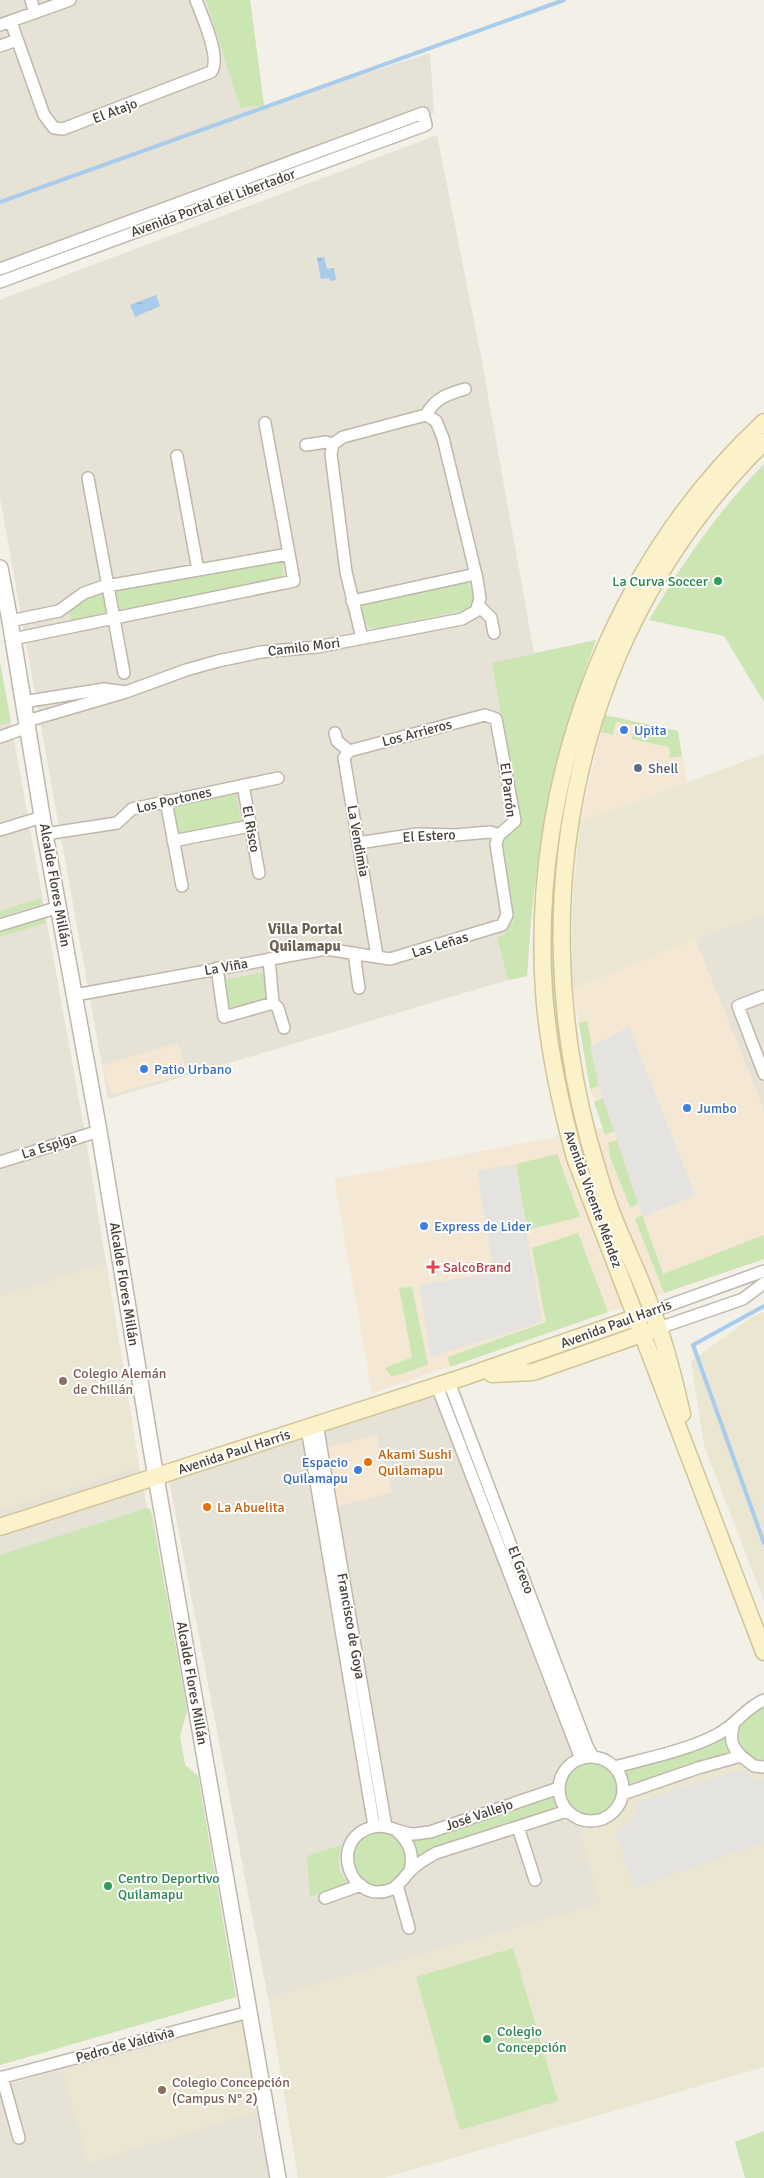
<svg xmlns="http://www.w3.org/2000/svg" width="764" height="2178" font-family="Signika,sans-serif">
<style>
.residential{fill:#e7e2d6}
.commercial{fill:#f4e8d4}
.education{fill:#ebe6d2}
.green{fill:#cbe5b3}
.parking{fill:#e4e3df}
.water{fill:url(#water-ripples)}
.lines{fill:none;stroke-linecap:round;stroke-linejoin:round}
.stream{stroke:#a7ccec;stroke-width:4}
.minor-casing{stroke:#beb8ab;stroke-width:14}
.tertiary-casing{stroke:#beb8ab;stroke-width:18}
.secondary-casing{stroke:#d0c599;stroke-width:19}
.minor{stroke:#fff;stroke-width:11}
.tertiary{stroke:#fff;stroke-width:15}
.secondary{stroke:#fcf2c9;stroke-width:16}
.leisure-dot{fill:#2e9e5b;stroke:#fff;stroke-width:2}
.shop-dot{fill:#3f7fe0;stroke:#fff;stroke-width:2}
.service-dot{fill:#5c6f8a;stroke:#fff;stroke-width:2}
.health-dot{fill:#e0444e;stroke:#fff;stroke-width:2}
.education-dot{fill:#8d6e63;stroke:#fff;stroke-width:2}
.food-dot{fill:#e8710a;stroke:#fff;stroke-width:2}
.labels{text-anchor:middle;dominant-baseline:central;stroke-width:4;stroke-linejoin:round;paint-order:stroke}
.street-label{font-size:14px;fill:#464137;stroke:#fff}
.leisure-label{font-size:14px;fill:#27864d;stroke:#fff;text-anchor:start}
.shop-label{font-size:14px;fill:#366cbe;stroke:#fff;text-anchor:start}
.service-label{font-size:14px;fill:#4e5e75;stroke:#fff;text-anchor:start}
.health-label{font-size:14px;fill:#be3a42;stroke:#fff;text-anchor:start}
.education-label{font-size:14px;fill:#785e54;stroke:#fff;text-anchor:start}
.food-label{font-size:14px;fill:#c56008;stroke:#fff;text-anchor:start}
.neighbourhood-label{font-size:15px;font-weight:bold;fill:#685f4f;stroke:#fff}
</style>
<defs>
<pattern id="water-ripples" width="26" height="14" patternUnits="userSpaceOnUse" patternTransform="scale(1.25)"><rect width="26" height="14" fill="#a7ccec"/><path d="M2 4q2-2 4 0t4 0M15 11q2-2 4 0t4 0" fill="none" stroke="#8aa7c0"/></pattern>
</defs>
<rect width="100%" height="100%" fill="#f3f0e8"/>
<path class="residential" d="M0 0H250L264 106 430 53 434 113 180 209 0 272Z
M437 135 480 351 534 653 596 640 572 706 546 809 533 892 527 976 508 980 108 1099 0 498V300Z
M0 662 86 1139 139 1466 147 1508 150 1510 152 1515 187 1710 180 1736 185 1765 198 1776 236 1997 0 2065Z
M764 914V1110L695 939Z
M432 1392 574 1758 595 1751 609 1755 622 1767 629 1789 620 1811 603 1825 580 1829 601 1904 268 1998 169 1480Z
M244 2020 272 2178H0V2086Z"/>
<path class="commercial" d="M605 715 678 731 687 782 580 822Z
M695 939 764 1110V1259L372 1393 334 1179 603 1128 590 1089 573 989Z
M178 1043 187 1073 111 1095 102 1065Z
M377 1435 392 1492 336 1507 326 1448Z"/>
<path class="education" d="M764 754V914L695 939 573 989 571 967 573 896 580 822Z
M106 1262 139 1466 0 1511V1296Z
M764 1312V1601L704 1445 691 1361 755 1315Z
M738 1763 750 1772 764 1774V2067L384 2178H298L268 1998 600 1904 580 1828H595L610 1821 620 1811 626 1798Z
M243 2022 260 2111 88 2163 63 2070Z"/>
<path class="green" d="M206 0H250L264 106 240 107Z
M764 429V434C586 610 518 861 573 1105 588 1170 615 1232 638 1295L632 1297C611 1233 584 1170 569 1105 510 858 585 606 764 429Z
M764 464V702L724 636 649 620C682 563 719 510 764 464Z
M282 562 283 577 72 622 69 612 92 595 117 589Z
M466 582 473 590 474 602 465 610 380 628H370L360 612 362 606 371 602Z
M596 640C554 750 533 858 527 976L508 980 497 937 505 934 514 921 502 847 506 837 520 824 492 663Z
M0 662 11 722 0 725Z
M605 715 678 731 682 756 670 758 669 747 632 739 635 725 616 722 613 735 601 732Z
M236 794 242 824 179 836 174 806Z
M41 898 42 904 0 917V911Z
M44 916 46 923 0 937V930Z
M265 972 268 1000 227 1011 223 980Z
M587 1021 599 1086 590 1089 579 1023Z
M603 1098 614 1131 605 1135 594 1102Z
M617 1140 638 1204 630 1207 610 1157 608 1143Z
M557 1154 580 1217 527 1230 516 1164Z
M642 1215 663 1274 764 1235V1259L664 1293 635 1219Z
M578 1233 608 1312 450 1367 448 1357 546 1322 532 1248Z
M412 1287 428 1365 392 1377 385 1368 412 1357 399 1288Z
M147 1508 150 1510 152 1515 187 1710 180 1736 185 1765 198 1776 236 1997 0 2065V1555Z
M764 1702V1765L752 1761 736 1748 735 1727Z
M728 1732 734 1755 629 1789 622 1767Z
M563 1790a29 29 0 1 1 58 0a29 29 0 1 1-58 0Z
M558 1790 564 1807 440 1845 422 1854 412 1863 404 1833 417 1835Z
M388 1830 406 1846V1869L389 1886 377 1887 365 1884 356 1876 351 1865 355 1842 364 1833Z
M342 1845C336 1859 337 1875 350 1884L310 1897 307 1856Z
M513 1948 558 2101 460 2130 416 1977Z
M764 2131V2178H745L735 2142Z"/>
<path class="parking" d="M629 1027 695 1195 643 1217 599 1086 590 1047Z
M515 1164 542 1322 431 1357 419 1285 494 1273 477 1171Z
M742 1770 752 1778 764 1781V1842L634 1888 616 1833 629 1823 638 1810V1801Z"/>
<path class="water" d="M324 257 327 269 334 268 336 280 330 281 329 278 321 279 317 258Z
M156 295 160 306 135 317 130 305Z"/>
<g class="lines">
<path class="stream" d="M0 202 564 0
M764 1306 693 1345 764 1543"/>
<defs>
<path id="minor" d="M31 0 35 13
M11 22 44 115 54 128 63 129 211 72C222 59 202 16 196 0
M0 25 70 0
M0 46 17 40
M0 269 423 113 426 125 0 282
M426 415C435 398 448 394 465 389
M306 445 326 442 333 444
M177 456 198 570
M88 478 124 673
M352 601 476 574
M478 605 491 618 494 633
M10 621 59 611 84 593 101 587 289 554
M13 639 294 581 265 423
M126 692 186 670 218 661 261 652 317 647 462 619 476 611 480 599 477 579 443 438 436 421 426 415 343 437 333 444 331 454 346 572 362 638
M23 702 104 689 126 692 27 721
M335 733 337 741 349 751
M0 737 28 727
M349 751 344 758 377 956
M243 785 259 873
M166 801 182 886
M0 830 42 817
M45 834 117 823 132 809 278 778
M173 841 250 826
M358 843 417 834 455 835 490 832 499 835
M0 925 59 907
M354 953 359 988
M217 968 224 1017 273 1003 269 959
M75 995 326 949 390 959 502 925 507 915 496 844 499 835 515 821 496 719 485 715 349 751
M764 996 738 1006 764 1074
M273 1003 278 1008 284 1028
M0 1162 99 1131
M653 1311 764 1271
M659 1328 743 1299 764 1283
M449 1382 587 1746 593 1757
M437 1386 581 1759
M317 1424 386 1827
M307 1428 374 1826
M733 1726C730 1739 731 1746 741 1756
M559 1789a32 32 0 1 1 64 0a32 32 0 1 1-64 0Z
M615 1767C645 1759 692 1749 718 1734 736 1725 745 1708 764 1700
M559 1788 430 1832C425 1832 419 1834 414 1834 400 1834 387 1823 373 1827 326 1839 351 1907 392 1889 401 1884 404 1877 411 1870 418 1863 427 1858 436 1853L567 1811
M623 1794 698 1768 741 1756 754 1766 764 1767
M518 1827 535 1880
M397 1831C410 1843 414 1854 410 1871
M397 1885 409 1928
M325 1898 361 1885
M2 2077 19 2138
M0 2078 249 2012"/>
<path id="tertiary" d="M0 568 10 621 45 834 99 1131 152 1454 278 2178"/>
<path id="secondary" d="M764 422C610 565 530 783 544 992 548 1049 560 1103 575 1158L764 1652
M492 1374 533 1372 653 1330
M682 1414C674 1380 666 1345 653 1313 641 1278 624 1245 611 1211 602 1188 596 1164 589 1141 522 891 577 626 764 442
M0 1527 467 1376 646 1314"/>
</defs>
<use href="#minor" class="minor-casing"/>
<use href="#tertiary" class="tertiary-casing"/>
<use href="#secondary" class="secondary-casing"/>
<use href="#minor" class="minor"/>
<use href="#tertiary" class="tertiary"/>
<use href="#secondary" class="secondary"/>
</g>
<g class="leisure-dot">
<circle cx="718" cy="581" r="5"/>
<circle cx="108" cy="1886" r="5"/>
<circle cx="487" cy="2039" r="5"/>
</g>
<g class="shop-dot">
<circle cx="624" cy="730" r="5"/>
<circle cx="144" cy="1069" r="5"/>
<circle cx="687" cy="1108" r="5"/>
<circle cx="424" cy="1226" r="5"/>
<circle cx="358" cy="1470" r="5"/>
</g>
<circle class="service-dot" cx="638" cy="768" r="5"/>
<path class="health-dot" d="M430.5 1259.5h5v5h5v5h-5v5h-5v-5h-5v-5h5z"/>
<g class="education-dot">
<circle cx="63" cy="1381" r="5"/>
<circle cx="162" cy="2090" r="5"/>
</g>
<g class="food-dot">
<circle cx="368" cy="1462" r="5"/>
<circle cx="207" cy="1507" r="5"/>
</g>
<g class="labels">
<g class="street-label">
<text transform="translate(115 111) rotate(-21)">El Atajo</text>
<text transform="translate(213 203) rotate(-20)">Avenida Portal del Libertador</text>
<text transform="translate(304 647) rotate(-7)">Camilo Mori</text>
<text transform="translate(417 733) rotate(-15)">Los Arrieros</text>
<text transform="translate(508 790) rotate(83)">El Parrón</text>
<text transform="translate(174 800) rotate(-13)">Los Portones</text>
<text transform="translate(251 829) rotate(80)">El Risco</text>
<text transform="translate(429 836) rotate(-3)">El Estero</text>
<text transform="translate(358 841) rotate(80)">La Vendimia</text>
<text transform="translate(55 885) rotate(80)">Alcalde Flores Millán</text>
<text transform="translate(440 945) rotate(-17)">Las Leñas</text>
<text transform="translate(226 967) rotate(-10)">La Viña</text>
<text transform="translate(49 1146) rotate(-18)">La Espiga</text>
<text transform="translate(593 1199) rotate(70)">Avenida Vicente Méndez</text>
<text transform="translate(124 1284) rotate(81)">Alcalde Flores Millán</text>
<text transform="translate(616 1324) rotate(-20)">Avenida Paul Harris</text>
<text transform="translate(234 1452) rotate(-18)">Avenida Paul Harris</text>
<text transform="translate(521 1570) rotate(69)">El Greco</text>
<text transform="translate(351 1626) rotate(80)">Francisco de Goya</text>
<text transform="translate(192 1683) rotate(80)">Alcalde Flores Millán</text>
<text transform="translate(479 1815) rotate(-19)">José Vallejo</text>
<text transform="translate(125 2045) rotate(-15)">Pedro de Valdivia</text>
</g>
<g class="leisure-label">
<text x="708" y="581" text-anchor="end">La Curva Soccer</text>
<text x="118" y="1878">Centro Deportivo<tspan x="118" dy="16">Quilamapu</tspan></text>
<text x="497" y="2031">Colegio<tspan x="497" dy="16">Concepción</tspan></text>
</g>
<g class="shop-label">
<text x="634" y="730">Upita</text>
<text x="154" y="1069">Patio Urbano</text>
<text x="697" y="1108">Jumbo</text>
<text x="434" y="1226">Express de Lider</text>
<text x="348" y="1462" text-anchor="end">Espacio<tspan x="348" dy="16">Quilamapu</tspan></text>
</g>
<g class="service-label">
<text x="648" y="768">Shell</text>
</g>
<g class="health-label">
<text x="443" y="1267">SalcoBrand</text>
</g>
<g class="education-label">
<text x="73" y="1373">Colegio Alemán<tspan x="73" dy="16">de Chillán</tspan></text>
<text x="172" y="2082">Colegio Concepción<tspan x="172" dy="16">(Campus N° 2)</tspan></text>
</g>
<g class="food-label">
<text x="378" y="1454">Akami Sushi<tspan x="378" dy="16">Quilamapu</tspan></text>
<text x="217" y="1507">La Abuelita</text>
</g>
<g class="neighbourhood-label">
<text x="305" y="929">Villa Portal<tspan x="305" dy="17">Quilamapu</tspan></text>
</g>
</g>
</svg>
